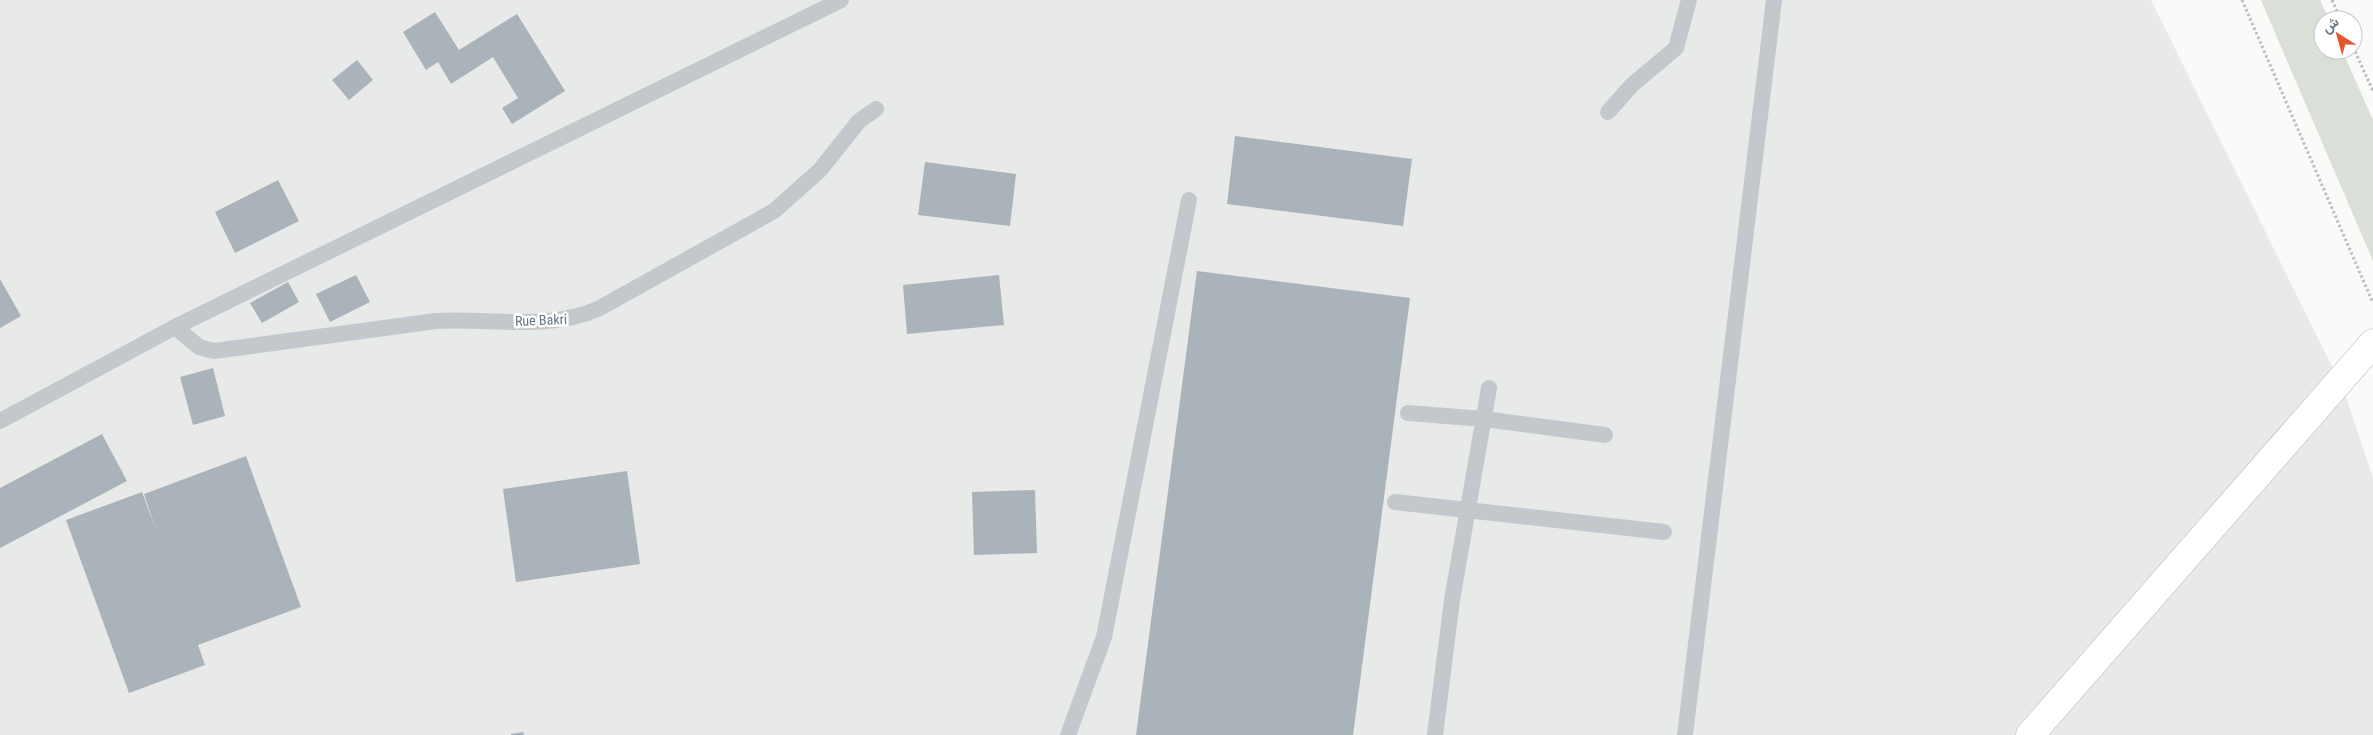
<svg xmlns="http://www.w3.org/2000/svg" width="2373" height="735" font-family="'Roboto Condensed',Vazirmatn,sans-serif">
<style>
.built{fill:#e8e9e9}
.green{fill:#dadfd7}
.building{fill:#aab3b9}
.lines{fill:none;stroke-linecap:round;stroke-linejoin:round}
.secondary-casing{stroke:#b3babf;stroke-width:29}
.path{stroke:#bbbfc2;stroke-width:3;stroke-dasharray:2.5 2.5;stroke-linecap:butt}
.lane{stroke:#c3c8cc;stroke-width:16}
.secondary{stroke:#fff;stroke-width:28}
.labels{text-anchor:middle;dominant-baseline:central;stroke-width:5;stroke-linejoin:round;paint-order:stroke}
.street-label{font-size:14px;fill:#657683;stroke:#fff}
</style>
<rect width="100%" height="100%" fill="#fafaf8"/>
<path class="built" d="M0 0H2151L2344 391 2373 478V735H0Z"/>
<path class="green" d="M2261 0H2320L2329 20H2323V50H2342L2373 120V261Z"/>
<path class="building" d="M435 12 459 50 517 14 565 91 512 124 502 108 518 98 493 57 451 84 438 62 426 70 403 32Z
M357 60 373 80 349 100 332 80Z
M1235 136 1412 159 1403 226 1227 204Z
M925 162 1016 174 1010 226 918 215Z
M278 180 299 221 235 253 215 212Z
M1197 271 1410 298 1353 735H1136Z
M356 275 370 302 330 322 316 294Z
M999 275 1004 325 907 334 903 285Z
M0 279 21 316 0 328Z
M288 282 299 302 262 323 250 303Z
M213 368 225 416 193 425 180 377Z
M102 434 127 481 0 548V488Z
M246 456 301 607 198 645 205 665 129 693 66 520 142 492 156 530 144 494Z
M627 471 640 564 516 582 503 489Z
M1035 490 1037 553 974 555 972 492Z
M523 732 524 735H511V734Z"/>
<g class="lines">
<defs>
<path id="secondary" d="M2030 735 2373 343"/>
</defs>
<use href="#secondary" class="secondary-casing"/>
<path class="path" d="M2242 0 2373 303
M2332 0 2341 20
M2353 47 2373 91"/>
<path class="lane" d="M1608 112 1632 85 1676 48 1689 0
M175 327 199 347 214 351 436 321C491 318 547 331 598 309L774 211 820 170 859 121 876 109
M1408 413 1484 419 1605 435
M0 421 175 327 841 0
M1395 502 1664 532
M1068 735 1104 637 1189 200
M1435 735 1452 600 1489 388
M1685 735 1774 0"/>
<use href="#secondary" class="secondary"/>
</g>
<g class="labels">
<g class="street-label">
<text transform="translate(541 320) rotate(-2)">Rue Bakri</text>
</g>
</g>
<g transform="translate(2338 35) rotate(323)"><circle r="24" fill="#ffffff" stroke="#c1c8cd"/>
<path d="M0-4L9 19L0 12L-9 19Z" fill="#e4572e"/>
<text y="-8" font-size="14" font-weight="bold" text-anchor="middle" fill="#657683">ش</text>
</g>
</svg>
